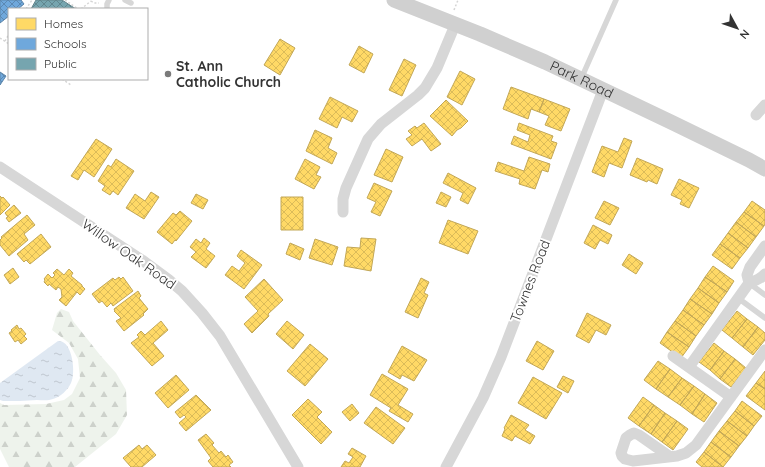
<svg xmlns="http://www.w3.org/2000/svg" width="765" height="467" font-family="Quicksand,sans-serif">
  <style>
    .forest { fill: url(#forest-firs) }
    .water { fill: url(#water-ripples) }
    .homes { fill: url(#homes-cross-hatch); stroke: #c2a757 }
    .schools { fill: url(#schools-cross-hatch); stroke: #5d85a9 }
    .public { fill: url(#public-cross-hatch); stroke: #62838a }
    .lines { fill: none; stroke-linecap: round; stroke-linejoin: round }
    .path { stroke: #d5d5d5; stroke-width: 1.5; stroke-dasharray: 2 2; stroke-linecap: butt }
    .service { stroke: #d7d7d7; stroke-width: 5.5 }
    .minor { stroke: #d7d7d7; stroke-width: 11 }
    .secondary { stroke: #d0d0d0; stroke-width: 15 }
    .poi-dot { fill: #7a7a7a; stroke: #fff; stroke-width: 1.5 }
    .labels { text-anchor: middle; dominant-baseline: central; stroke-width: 4; stroke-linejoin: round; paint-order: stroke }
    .poi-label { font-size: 14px; font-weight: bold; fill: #333; stroke: #fff; text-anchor: start }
    .street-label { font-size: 14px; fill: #333; stroke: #fff }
  </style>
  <defs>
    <pattern id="forest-firs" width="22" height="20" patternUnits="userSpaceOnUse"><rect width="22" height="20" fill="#eef3ec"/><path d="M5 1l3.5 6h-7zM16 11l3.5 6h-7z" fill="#cdd1cb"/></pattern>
    <pattern id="water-ripples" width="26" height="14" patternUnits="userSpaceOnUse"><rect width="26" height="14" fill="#dfe8f2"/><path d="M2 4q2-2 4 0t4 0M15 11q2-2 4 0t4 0" fill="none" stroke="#c0c7d0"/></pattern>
    <pattern id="homes-cross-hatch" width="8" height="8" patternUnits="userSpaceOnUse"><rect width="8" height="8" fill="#ffd966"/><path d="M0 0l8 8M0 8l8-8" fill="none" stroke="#dbbb59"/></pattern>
    <pattern id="schools-cross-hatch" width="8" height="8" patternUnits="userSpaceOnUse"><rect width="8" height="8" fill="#6fa8dc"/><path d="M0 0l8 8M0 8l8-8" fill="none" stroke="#5c89b3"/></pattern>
    <pattern id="public-cross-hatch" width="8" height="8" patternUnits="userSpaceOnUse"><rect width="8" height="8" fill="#76a5af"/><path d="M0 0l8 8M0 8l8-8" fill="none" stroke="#61878f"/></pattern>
  </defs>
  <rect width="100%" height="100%" fill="#fff"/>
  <!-- forest -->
  <path class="forest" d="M61,309L69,312L73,321L100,355L116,373L126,390L127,415L116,434L75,467H9L0,449V403L4,405L46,404L64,400L72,394L80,378L78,359L69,343L52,330L57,313Z"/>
  <!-- water -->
  <path class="water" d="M58,341C73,340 76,374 71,383C68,390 60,397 53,399C48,401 42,400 37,400C26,401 14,401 3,401L0,400V383Z"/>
  <!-- homes -->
  <path class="homes" d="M280,39L295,48L280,75L264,65Z
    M359,46L373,54L364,73L349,65Z
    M404,59L416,65L402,96L389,90Z
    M460,71L475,79L462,105L447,97Z
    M511,87L544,99L539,112L531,109L528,119L503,109Z
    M330,97L358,111L352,122L342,117L337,128L319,119Z
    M544,99L570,109L561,131L545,125L549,116L539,112Z
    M446,100L468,121L461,128L457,130L452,136L430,116Z
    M424,123L441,144L431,151L422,139L412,146L406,139L412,135L408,131L415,126L417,128Z
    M519,123L553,136L551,141L557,143L551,159L511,144L514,136L528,142L530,135L517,130Z
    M315,130L332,138L328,148L337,153L332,164L306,151Z
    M624,138L632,141L622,168L609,163L604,177L592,172L602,146L618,152Z
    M96,139L112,149L94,177L84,170L78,180L71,176Z
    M386,149L403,157L392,182L374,175Z
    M529,157L550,164L548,172L542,170L535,189L519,184L520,179L495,171L498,162L524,171Z
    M637,158L663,169L657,184L648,180L647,182L630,175Z
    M116,159L134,171L118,195L113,191L110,195L102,190L105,186L98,181L108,165L111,167Z
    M305,159L320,167L316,175L321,177L314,189L295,179Z
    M448,173L476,188L468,204L460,200L463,193L443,183Z
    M679,179L699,188L689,208L680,204L682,200L671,195Z
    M374,183L392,191L380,216L371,212L376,202L367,198Z
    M151,192L159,197L144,219L126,208L135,194L145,201Z
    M441,192L451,197L446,207L436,203Z
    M196,194L208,200L203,209L191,203Z
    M0,196L2,198L3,197L10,205L0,215Z
    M281,197H303V230H281Z
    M604,201L619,208L610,225L595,218Z
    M752,201L765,210V224L764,226L744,212Z
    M14,205L21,213L9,222L6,218L8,217L5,213Z
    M180,211L192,221L176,241L175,240L172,244L157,232L173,213L176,215Z
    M744,212L764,226L756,237L736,222Z
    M27,215L35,225L24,234L28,240L9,256L0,245V240L2,238L1,237Z
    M448,220L478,231L468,254L439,243Z
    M736,222L756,237L748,248L728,233Z
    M593,225L612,235L608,244L600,240L595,249L584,243Z
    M728,233L748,248L740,258L720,244Z
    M41,234L51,247L30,264L26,260L24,262L17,254Z
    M204,238L210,243L206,249L215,256L206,268L191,257L196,252L190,247L196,239L201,243Z
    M361,238L376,239L371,271L344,266L347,247L360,248Z
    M315,239L338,247L332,265L309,258Z
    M290,243L304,249L300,260L286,254Z
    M720,244L740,258L732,269L712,255Z
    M241,250L262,265L244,289L225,275L232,266L239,271L245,263L237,256Z
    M629,254L643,263L636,274L622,265Z
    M713,266L734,281L727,292L705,277Z
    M13,268L19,277L10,284L4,275Z
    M57,269L64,275L69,269L73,273L71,276L82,285V286L85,289L80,295L77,292L66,306L59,300L62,297L61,289L58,287L56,290L49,284L48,286L44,282L45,280L44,279L48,274L52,278L55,275L53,273Z
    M119,277L121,279L123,277L133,291L113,306L111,303L107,307L102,301L99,303L92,294L113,278L115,280Z
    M705,277L727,292L719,303L698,288Z
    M421,278L429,282L424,293L428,295L418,318L405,312Z
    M264,279L283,300L268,314L269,316L252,333L244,324L258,311L245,297Z
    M698,288L719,303L712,314L690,299Z
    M138,291L141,296L139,298L148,309L143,314L144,315L124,331L116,321L121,318L114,311H115L114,309Z
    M690,299L712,314L704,325L683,310Z
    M683,310L704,325L696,336L675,321Z
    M737,311L747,319L732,338L722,330Z
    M587,313L611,325L606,335L596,330L589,343L576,336Z
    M747,319L758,327L743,347L732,338Z
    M161,321L168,330L153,343L164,356L152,366L131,343L139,337L137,335L141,331L145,335Z
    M287,321L304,335L293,349L276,334Z
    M675,321L696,336L689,347L667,332Z
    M17,325L19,329L21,328L26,334L24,336L27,339L21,344L18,340L15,342L9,333L12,331L11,330Z
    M758,327L765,333V340L753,355L743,347Z
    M667,332L689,347L681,358L660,343Z
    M537,341L554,351L543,370L526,361Z
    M714,343L724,351L710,370L699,362Z
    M310,344L328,359L305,386L287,371Z
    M402,346L427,360L414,381L402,375L400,379L388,372Z
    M724,351L735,359L720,379L710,370Z
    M735,359L746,368L731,387L720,379Z
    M658,361L670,369L656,389L644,380Z
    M670,369L682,378L668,397L656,389Z
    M765,371V389L756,383Z
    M382,374L408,389L398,405L413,414L408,422L389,411L391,408L370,395Z
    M176,375L189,390L168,408L155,393Z
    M563,376L574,381L568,393L557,387Z
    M533,377L562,393L546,419L518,403Z
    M682,378L694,386L680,405L668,397Z
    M756,383L765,389V410L746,396Z
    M694,386L705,394L692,414L680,405Z
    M705,394L717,403L704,422L692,414Z
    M196,395L211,410L186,431L179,423L186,417L184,415L180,418L175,412Z
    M643,397L654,405L639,426L628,418Z
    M308,399L322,412L317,417L332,432L321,444L292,415Z
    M742,401L762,416L754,426L735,411Z
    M352,404L359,413L350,421L342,412Z
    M654,405L665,413L651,434L639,426Z
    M376,407L405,428L393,444L364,423Z
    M735,411L754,426L747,436L727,421Z
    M665,413L677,421L662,442L651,434Z
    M511,415L529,425L525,430L535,436L530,444L515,436L512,441L502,436L505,429L504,428Z
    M677,421L688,429L673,450L662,442Z
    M727,421L747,436L739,446L719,431Z
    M719,431L739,446L731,457L711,442Z
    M206,434L214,443L212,445L219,453L221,451L226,457L228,455L233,462L229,465L231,467H213L208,461L211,458L198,440Z
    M711,442L731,457L723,467L704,452Z
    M139,445L142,449L147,445L156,455L142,467H131L123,458Z
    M352,448L366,456L360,467H341L345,461L349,463L353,457L348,454Z
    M704,452L723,467H702L696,462Z"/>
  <!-- schools -->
  <path class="schools" d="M0,0H21L24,4L18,9H9V16L0,23Z
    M0,72L6,76L0,85Z"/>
  <!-- public -->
  <path class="public" d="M36,0H62L76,9H31Z"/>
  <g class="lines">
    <!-- path -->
    <path class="path" d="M65,0L78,9
      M91,1L94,3H99
      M26,9L32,0
      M81,9L91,1
      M454,10L458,0
      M0,38L9,44
      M5,41L9,34
      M62,79L71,85"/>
    <!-- service -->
    <path class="service" d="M125,0L131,3
      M107,9V4L109,0
      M581,79L616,0
      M749,283L765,295
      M738,298L765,318"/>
    <!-- minor -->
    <path class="minor" d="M756,115L765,105
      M0,167L142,260L169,280L182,291L202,313L220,336L298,467
      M343,212V199L346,188L368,139L381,124L418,95L425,88L437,68L455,25
      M749,283L747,275L750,267L765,246
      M749,283C755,281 761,279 765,274
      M673,356L731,397
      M689,367L749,283
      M669,456L639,435L634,433L630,435L626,438L621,453L622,456L625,459L633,461L677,456L686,453L696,445L765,350
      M446,467L483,398L501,357L603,90"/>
    <!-- secondary -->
    <path class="secondary" id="s1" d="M394,0L480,34L545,62L673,123L749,160L765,169"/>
  </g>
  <!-- markers -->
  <circle class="poi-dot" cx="168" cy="74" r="4"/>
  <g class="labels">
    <!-- poi labels -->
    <g class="poi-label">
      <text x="176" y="66">St. Ann<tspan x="176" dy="16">Catholic Church</tspan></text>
    </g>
    <!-- street labels -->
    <g class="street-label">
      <text stroke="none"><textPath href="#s1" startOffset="204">Park Road</textPath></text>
      <text transform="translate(129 254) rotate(35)">Willow Oak Road</text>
      <text transform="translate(530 281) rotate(-69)">Townes Road</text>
    </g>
  </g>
  <!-- legend -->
  <rect x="8" y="8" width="140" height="72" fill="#ffffff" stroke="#adadad"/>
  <rect x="16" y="18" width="20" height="12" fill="#ffd966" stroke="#adadad"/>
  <text x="44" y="28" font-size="12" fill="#333333">Homes</text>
  <rect x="16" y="38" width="20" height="12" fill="#6fa8dc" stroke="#adadad"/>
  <text x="44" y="48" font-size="12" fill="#333333">Schools</text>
  <rect x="16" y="58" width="20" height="12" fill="#76a5af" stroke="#adadad"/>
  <text x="44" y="68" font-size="12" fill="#333333">Public</text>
  <!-- north arrow -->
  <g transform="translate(737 28) rotate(130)" stroke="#ffffff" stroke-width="3" paint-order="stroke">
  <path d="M0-3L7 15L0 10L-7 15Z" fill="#333333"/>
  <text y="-6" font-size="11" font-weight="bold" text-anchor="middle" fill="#333333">N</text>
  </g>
</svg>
